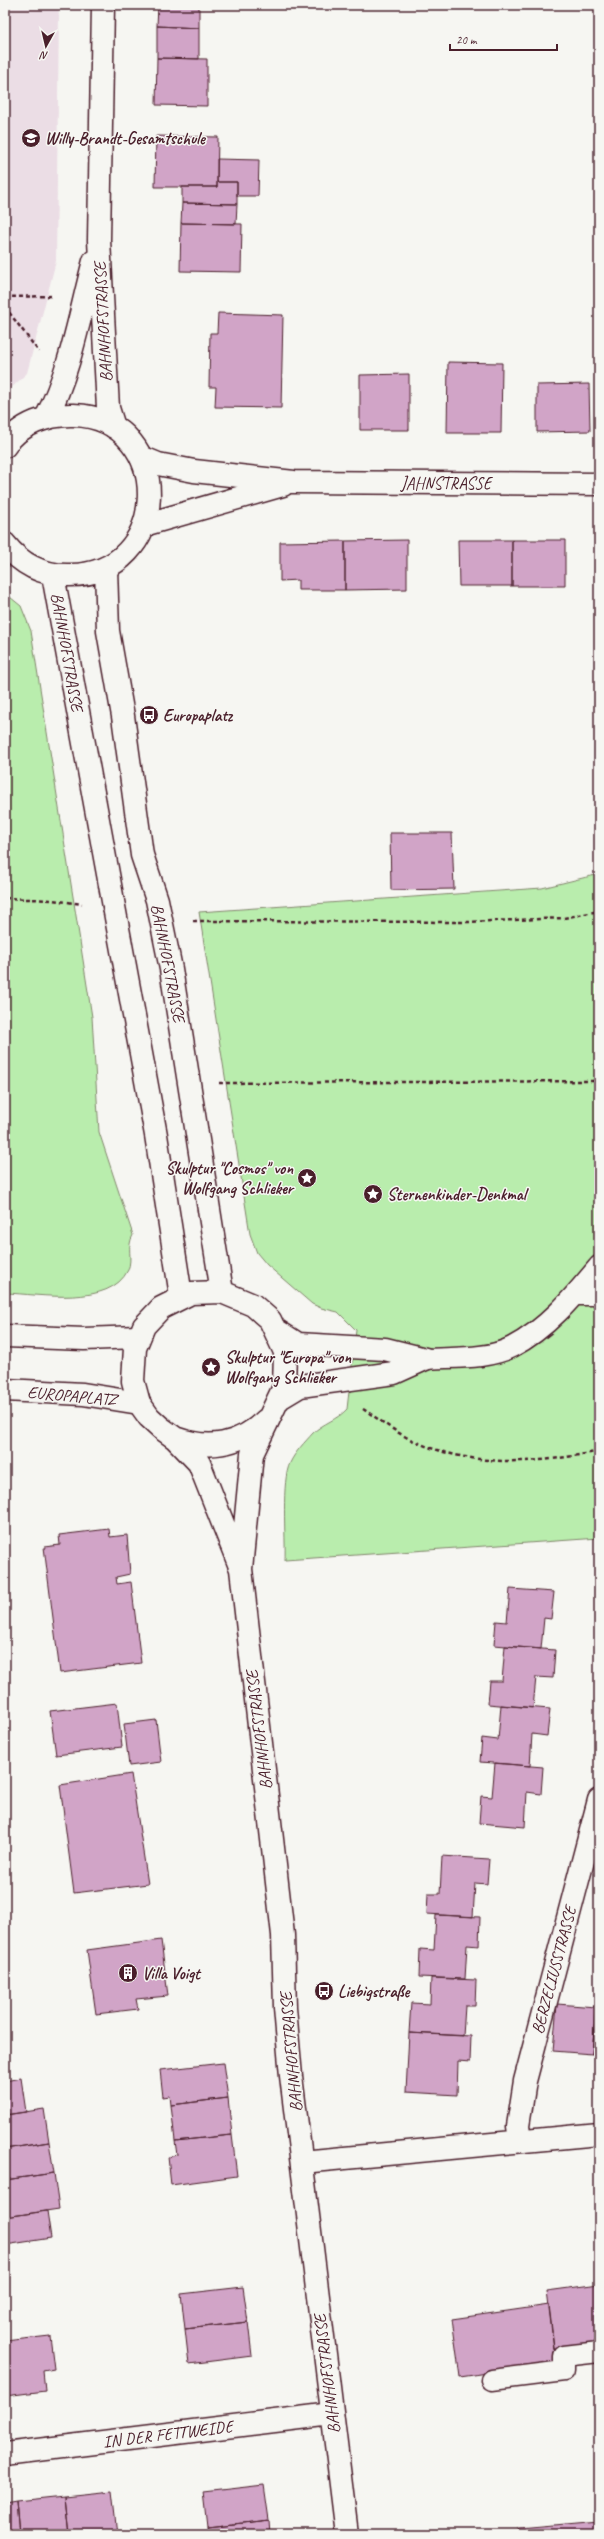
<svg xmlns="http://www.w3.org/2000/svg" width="604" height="2539" font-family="Caveat,sans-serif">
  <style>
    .built { fill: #ebdde5 }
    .green { fill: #b9edad; stroke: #82866c }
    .building { fill: #d1a4c7; stroke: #4a1f2b }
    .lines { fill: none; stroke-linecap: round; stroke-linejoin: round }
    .service-casing { stroke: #4a1f2b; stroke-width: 23 }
    .minor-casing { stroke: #4a1f2b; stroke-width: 25 }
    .tertiary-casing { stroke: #4a1f2b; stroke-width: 25 }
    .secondary-casing { stroke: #4a1f2b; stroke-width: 25 }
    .path { stroke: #4a1f2b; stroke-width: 2.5; stroke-dasharray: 4 3; stroke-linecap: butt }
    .service { stroke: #f6f6f2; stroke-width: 20 }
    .minor { stroke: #f6f6f2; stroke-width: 22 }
    .tertiary { stroke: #f6f6f2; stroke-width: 22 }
    .secondary { stroke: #f6f6f2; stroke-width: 22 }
    .labels { text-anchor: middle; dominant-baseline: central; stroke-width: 3; stroke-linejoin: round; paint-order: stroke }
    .poi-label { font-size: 17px; font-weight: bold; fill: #4a1f2b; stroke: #f6f6f2; text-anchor: start }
    .street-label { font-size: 17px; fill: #4a1f2b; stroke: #f6f6f2 }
  </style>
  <rect width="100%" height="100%" fill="#f6f6f2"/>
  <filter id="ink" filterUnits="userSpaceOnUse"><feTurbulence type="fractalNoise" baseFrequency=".025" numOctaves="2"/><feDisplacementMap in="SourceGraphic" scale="8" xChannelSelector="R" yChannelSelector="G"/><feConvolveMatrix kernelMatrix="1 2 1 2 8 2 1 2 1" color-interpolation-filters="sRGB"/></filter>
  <g filter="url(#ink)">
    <!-- built -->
    <path class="built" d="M5,5H58L59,16L56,261L27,373L5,394Z"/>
    <!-- green -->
    <path class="green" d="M5,593L21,606L31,631L92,1017L99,1132L133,1235C126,1248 133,1257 128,1270C110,1308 39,1294 5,1293Z
      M599,874V1538L285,1560C286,1537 281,1481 290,1463C295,1452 305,1442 313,1433C323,1423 337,1420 347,1409L356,1330L338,1312L321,1308L312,1304L267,1265L257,1253L250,1234L199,912L542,888Z"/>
    <!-- building -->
    <path class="building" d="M158,5H199V28L157,26Z
      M157,26L199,28V59L157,58Z
      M157,58L207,59V106L156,105Z
      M156,136L218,137L217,187H155Z
      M217,159L259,160L258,196H237V182H217Z
      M217,182H237V204L182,203V187H217Z
      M182,203L237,204L236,224L181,223Z
      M181,223L242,224L241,272L180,271Z
      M218,313L283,315L281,408L215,407L216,387H209L210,333H217Z
      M448,362L502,363L501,433H447Z
      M409,374V430H360V375Z
      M589,384L590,431L537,432V385Z
      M407,540V589L345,590V541Z
      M458,540H512V586H459Z
      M512,540H565V586H512Z
      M345,541V590H298V580L280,581V542Z
      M390,833H452L454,889L391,890Z
      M109,1529L110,1537L127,1535L130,1574L116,1577L117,1584L131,1582L141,1663L60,1673L44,1547L60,1545L59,1535Z
      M510,1589L554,1592L551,1619L544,1618L541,1649L494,1645L496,1621L507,1622Z
      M505,1646L555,1650L553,1678L536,1677L533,1708L488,1704L490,1681H502Z
      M117,1703L122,1747L56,1755L50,1711Z
      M501,1705L550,1709L547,1736L532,1734L530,1766L480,1762L482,1738L498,1740Z
      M156,1720L161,1762L129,1766L124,1724Z
      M495,1763L543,1767L541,1794L527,1792L525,1827L479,1823L481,1796L492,1797Z
      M131,1774L148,1884L74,1893L60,1785Z
      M442,1856L489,1859L487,1884L475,1883L473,1917L427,1914L428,1894H440Z
      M436,1915L480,1917L479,1946L467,1945L465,1979L419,1977L420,1949L434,1950Z
      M161,1940L168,1996L136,1999L138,2009L96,2014L87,1950Z
      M431,1978L476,1980L475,2006H465L463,2036L409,2033L411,2003L430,2004Z
      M557,2004L596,2007L592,2054L553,2051Z
      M596,2007H599V2055L592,2054Z
      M409,2033L471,2036L470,2062L458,2061L457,2095L406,2092Z
      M223,2063L228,2098L171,2105L170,2096L163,2097L160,2070Z
      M21,2078L26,2112L5,2115V2081Z
      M228,2098L232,2135L175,2141L171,2105Z
      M44,2109L49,2142L5,2149V2115Z
      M232,2135L237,2176L171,2185L168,2157L177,2155L175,2141Z
      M49,2142L54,2173L5,2180V2149Z
      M54,2173L59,2209L5,2217V2180Z
      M47,2211L51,2238L5,2245V2217Z
      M599,2284V2345L554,2350L547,2291Z
      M243,2287L248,2322L185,2329L181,2294Z
      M549,2305L556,2363L460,2377L452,2319Z
      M248,2322L252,2356L189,2364L185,2329Z
      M50,2336L54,2369L43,2371L45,2391L5,2396V2341Z
      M264,2485L269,2520L207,2527L203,2492Z
      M112,2491L117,2534H68L64,2496Z
      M64,2496L68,2534H19L16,2501Z
      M16,2501L19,2534H5V2503Z
      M269,2520L270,2534H208L207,2527Z
      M599,2521V2534H520L519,2528Z"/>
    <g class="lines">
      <!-- service casing -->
      <g class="service-casing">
        <path id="service" d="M576,1295H599
          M425,1359C452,1357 487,1360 512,1347C547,1329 574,1296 599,1266
          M492,2380L564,2371V2356L599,2352"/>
      </g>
      <!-- minor casing -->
      <g class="minor-casing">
        <path id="minor" d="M141,457L158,464L194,471L294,482L599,484
          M144,525L283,485
          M276,1330L298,1344L385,1349L425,1359
          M280,1398L300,1386L394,1373L425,1359
          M520,2141L518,2126L525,2081L599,1800
          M302,2162L599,2134
          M5,2454L332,2414"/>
      </g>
      <!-- tertiary casing -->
      <g class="tertiary-casing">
        <path id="tertiary" d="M5,1336L84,1339L138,1337
          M5,1390L83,1394L139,1403"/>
      </g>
      <!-- secondary casing -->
      <g class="secondary-casing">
        <path id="secondary" d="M103,5L99,240L108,408L114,427
          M46,418C71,370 80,313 94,261
          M5,446C19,424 49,414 74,415C177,419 173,578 67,575C42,575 21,564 5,544
          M106,568L108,631L123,716L142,855L157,900L171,969L222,1292
          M53,575L156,1135L181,1296
          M175,1438C209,1450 239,1446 266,1420
          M241,1569L199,1463L175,1438L161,1428L149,1417L139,1403L133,1381L135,1348L144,1326L161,1308L191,1293L222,1292L253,1305L270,1320L285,1352L284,1387L252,1454L241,1569L283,1935L285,2008L291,2076L347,2534"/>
      </g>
      <!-- path -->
      <path class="path" d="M5,297L54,296
        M5,307L39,352
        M5,898L52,900L82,904
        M193,921L467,922L564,918L599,911
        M219,1083L599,1081
        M363,1409C377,1418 391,1429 406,1437C465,1468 536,1465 599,1451"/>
      <!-- service -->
      <use href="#service" class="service"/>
      <!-- minor -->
      <use href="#minor" class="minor"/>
      <!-- tertiary -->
      <use href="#tertiary" class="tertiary"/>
      <!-- secondary -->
      <use href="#secondary" class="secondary"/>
    </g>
  </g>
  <!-- icons -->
  <defs>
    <g id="school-disc" transform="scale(1)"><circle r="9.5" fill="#4a1f2b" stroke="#f6f6f2"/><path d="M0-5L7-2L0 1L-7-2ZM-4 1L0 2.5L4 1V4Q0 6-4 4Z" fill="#fff"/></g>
    <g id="bus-disc" transform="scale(1)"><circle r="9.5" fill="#4a1f2b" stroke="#f6f6f2"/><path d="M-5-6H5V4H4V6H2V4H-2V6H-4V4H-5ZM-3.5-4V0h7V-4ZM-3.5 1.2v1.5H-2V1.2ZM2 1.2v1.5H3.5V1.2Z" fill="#fff"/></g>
    <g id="sight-disc" transform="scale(1)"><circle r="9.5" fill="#4a1f2b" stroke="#f6f6f2"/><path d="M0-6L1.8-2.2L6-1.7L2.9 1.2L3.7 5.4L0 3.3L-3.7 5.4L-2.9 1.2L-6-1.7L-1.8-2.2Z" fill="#fff"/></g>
    <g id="building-disc" transform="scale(1)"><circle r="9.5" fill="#4a1f2b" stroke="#f6f6f2"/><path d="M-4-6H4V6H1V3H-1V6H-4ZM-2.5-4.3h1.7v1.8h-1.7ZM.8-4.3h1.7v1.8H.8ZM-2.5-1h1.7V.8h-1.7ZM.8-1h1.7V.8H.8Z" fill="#fff"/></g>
  </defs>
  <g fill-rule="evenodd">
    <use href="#school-disc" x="31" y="138"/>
    <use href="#bus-disc" x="149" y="715"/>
    <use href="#sight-disc" x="307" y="1178"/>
    <use href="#sight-disc" x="373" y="1194"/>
    <use href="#sight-disc" x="211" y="1367"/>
    <use href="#building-disc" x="128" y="1973"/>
    <use href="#bus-disc" x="324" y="1991"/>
  </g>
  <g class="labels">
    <!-- poi labels -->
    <g class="poi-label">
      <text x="45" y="138">Willy-Brandt-Gesamtschule</text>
      <text x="163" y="715">Europaplatz</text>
      <text x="293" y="1168" text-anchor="end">Skulptur "Cosmos" von<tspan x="293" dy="20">Wolfgang Schlieker</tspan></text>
      <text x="387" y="1194">Sternenkinder-Denkmal</text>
      <text x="225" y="1357">Skulptur "Europa" von<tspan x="225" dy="20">Wolfgang Schlieker</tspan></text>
      <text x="142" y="1973">Villa Voigt</text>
      <text x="338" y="1991">Liebigstraße</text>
    </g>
    <!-- street labels -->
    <g class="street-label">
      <text transform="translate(103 322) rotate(-93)">BAHNHOFSTRASSE</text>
      <text x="446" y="483">JAHNSTRASSE</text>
      <text transform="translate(67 652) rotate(80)">BAHNHOFSTRASSE</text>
      <text transform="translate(168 963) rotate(79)">BAHNHOFSTRASSE</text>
      <text transform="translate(72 1396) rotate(5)">EUROPAPLATZ</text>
      <text transform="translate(259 1730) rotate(-97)">BAHNHOFSTRASSE</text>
      <text transform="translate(554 1970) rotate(-75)">BERZELIUSSTRASSE</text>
      <text transform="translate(291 2052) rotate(-95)">BAHNHOFSTRASSE</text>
      <text transform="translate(327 2374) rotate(-97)">BAHNHOFSTRASSE</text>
      <text transform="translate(168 2434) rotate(-7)">IN DER FETTWEIDE</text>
    </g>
  </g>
  <!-- margin -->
  <rect width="604" height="2539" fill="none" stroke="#f6f6f2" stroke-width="20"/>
  <rect x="10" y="10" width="584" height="2519" fill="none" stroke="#4a1f2b" stroke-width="1.5" filter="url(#ink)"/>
  <!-- north arrow -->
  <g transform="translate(46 46) rotate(188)" stroke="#f6f6f2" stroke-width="3" paint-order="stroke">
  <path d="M0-3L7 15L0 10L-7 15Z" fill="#4a1f2b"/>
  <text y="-6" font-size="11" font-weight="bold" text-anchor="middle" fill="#4a1f2b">N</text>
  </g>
  <!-- scale -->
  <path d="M450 44v6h107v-6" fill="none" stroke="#4a1f2b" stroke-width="2"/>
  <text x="456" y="44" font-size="12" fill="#4a1f2b" stroke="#f6f6f2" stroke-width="3" paint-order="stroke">20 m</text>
</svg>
